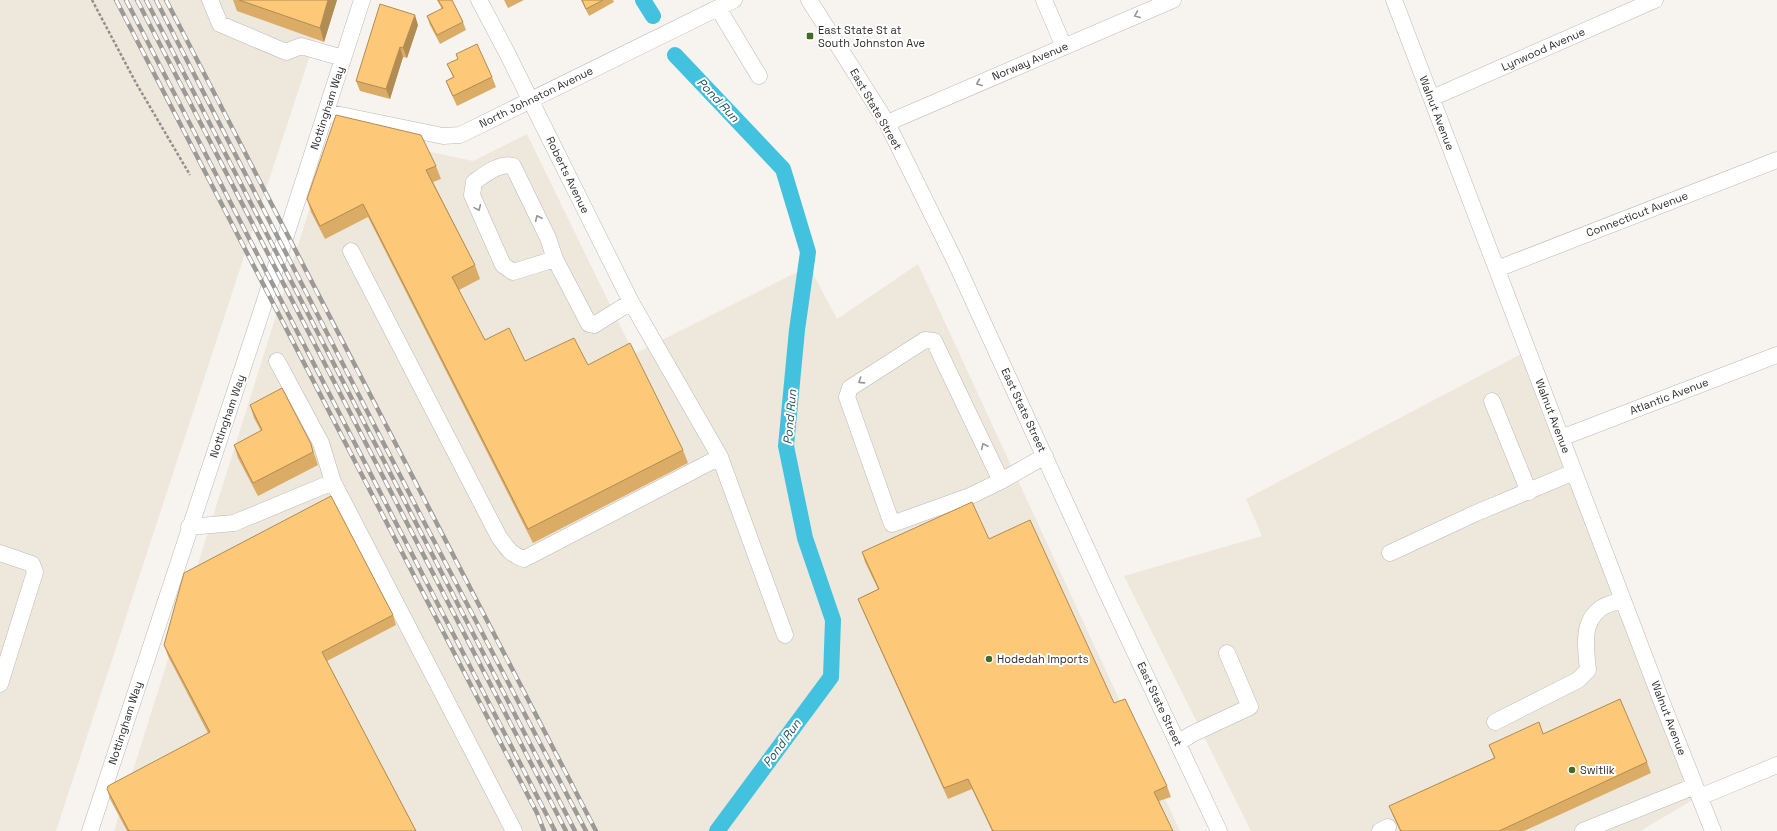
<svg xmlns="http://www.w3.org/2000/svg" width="1777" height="831" font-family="'Space Grotesk',sans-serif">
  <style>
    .built { fill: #eee7dc }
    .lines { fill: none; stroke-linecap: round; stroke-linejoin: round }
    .canal { stroke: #42c2de; stroke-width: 16 }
    .minor-casing { stroke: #bbb8b4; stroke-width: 17 }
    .path { stroke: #92908e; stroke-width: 2.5; stroke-dasharray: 3 2; stroke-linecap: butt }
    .minor { stroke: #fff; stroke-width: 16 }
    .rail-casing { stroke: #9c9a97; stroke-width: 4.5 }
    .rail { stroke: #fff; stroke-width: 3; stroke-dasharray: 9; stroke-linecap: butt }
    .wall { fill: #daac66 }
    .shaded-wall { fill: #b18c53 }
    .building { fill: #fdc877; stroke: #b18c53 }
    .oneway { stroke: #979696 }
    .poi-dot { fill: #406b28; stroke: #fff; stroke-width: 1.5 }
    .labels { text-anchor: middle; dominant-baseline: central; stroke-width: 4; stroke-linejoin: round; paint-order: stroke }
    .poi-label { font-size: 11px; fill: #2f2e2d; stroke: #fff; text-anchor: start }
    .street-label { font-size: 11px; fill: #2f2e2d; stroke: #fff }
    .water-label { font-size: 12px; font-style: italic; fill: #215561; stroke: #fff }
  </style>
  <rect width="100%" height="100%" fill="#f7f4f0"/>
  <!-- built -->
  <path class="built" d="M0,0H328L56,831H0Z
    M334,131L473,161L527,134L634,354L809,266L837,319L918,264L1180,831H114Z
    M1525,352L1698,797L1640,831H1251L1124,576L1262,536L1246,499Z"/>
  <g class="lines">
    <!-- canal -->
    <path class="canal" d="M643,0L653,16
      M675,55L783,169L808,252L797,330L786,446L805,538L833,620L831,677L717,831"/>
    <!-- minor casing -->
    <g class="minor-casing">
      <path id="minor" d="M210,0L220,24L286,52L301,46L343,58
        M479,0L507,53L631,302L720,457L785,635
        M809,0L887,123L955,261L1107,593L1219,831
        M1044,0L1064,47
        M1394,0L1663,705L1713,831
        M718,8L759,76
        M1432,98L1655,0
        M326,112L443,136L460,135L734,0
        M887,123L1173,0
        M351,251L499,537C507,548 511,555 524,559L720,457
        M555,259L513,272L503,265L472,195L474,182C484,175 500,162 513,166L548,238L555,259L589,324L594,325L631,302
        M1497,269L1777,160
        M1492,401L1529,492
        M1561,438L1777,355
        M1001,481L934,341L925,340L850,388L847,397L892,524L970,496L1001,481L1045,456
        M333,482L514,831
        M189,527L234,523L333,482L321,443L277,361
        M0,553L32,564L35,572L0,684
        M1390,553L1476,513L1574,472
        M1495,722L1578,680L1588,670C1586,649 1581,623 1600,609C1605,604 1616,602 1623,600
        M1178,743L1192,734L1250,707L1227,653
        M1700,797L1777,765
        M90,831L259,319L362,0
        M1380,831L1388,827
        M1583,831L1695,786"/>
    </g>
    <!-- path -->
    <path class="path" d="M92,0L136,83L190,175"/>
    <!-- minor -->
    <use href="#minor" class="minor"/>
    <!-- rail casing -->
    <g class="rail-casing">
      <path id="rail" d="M116,0L537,813L544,831
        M126,0L555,831
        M137,0L566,831
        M146,0L575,831
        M156,0L423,520L586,831
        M166,0C309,277 452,554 596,831"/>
    </g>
    <!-- rail -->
    <use href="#rail" class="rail"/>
  </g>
  <!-- wall -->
  <path class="wall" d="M233,0H337L324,42L237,11Z
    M437,0H452L463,22L466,30L440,44L430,25L427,16L442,9Z
    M504,0H524L508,8Z
    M581,0H613L614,2L589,16Z
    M418,25L407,58L403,57L390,99L360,91L356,81Z
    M456,54L492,77L496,87L457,106L450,91L446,81L453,77L447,64L458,59Z
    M436,166L441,179L433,182L475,265L480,279L459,290L485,340L525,361L588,365L683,450L688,463L533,543L368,217L325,239L311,212L307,199Z
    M250,405L311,444L318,465L258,496L238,458L234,445L261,431L254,418Z
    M989,539L1114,703L1167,786L1171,797L1159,801L1173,831H992L972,789L948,799L862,609L858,599L878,589L865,562L862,552Z
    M393,615L396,625L327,661L416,831H127L110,799L107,789L208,733L168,656L164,645Z
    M1543,734L1647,762L1651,773L1524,831H1400L1393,816L1389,806L1494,758L1489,745Z"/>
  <!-- shaded-wall -->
  <path class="shaded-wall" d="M328,0H337L324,42L320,28Z
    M415,15L418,25L407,58L403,48Z
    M400,47L403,57L390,99L386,89Z"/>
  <!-- building -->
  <path class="building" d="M239,0H328L320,28Z
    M438,0H452L463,22L437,35L427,16L443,8Z
    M582,0H603L586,9Z
    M380,4L415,15L403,48L400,47L386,89L356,81Z
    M477,44L492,77L453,96L446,81L454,77L447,64L458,59L456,54Z
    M336,115L421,135L436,166L426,170L475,265L452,277L485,340L509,328L525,361L574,338L588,365L630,343L683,450L528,529L363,204L320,226L307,199Z
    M282,388L311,444L313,452L253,483L234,445L262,430L250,405Z
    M331,496L393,615L322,652L416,831H129L107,789L108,786L210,732L164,645L184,573Z
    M972,502L989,539L1030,520L1114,703L1125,699L1167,786L1154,792L1173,831H993L968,779L944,788L858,599L879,589L862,552Z
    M1620,699L1647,762L1499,831H1401L1389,806L1495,758L1489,745L1539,722L1543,734Z"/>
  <!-- one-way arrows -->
  <defs><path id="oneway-chevron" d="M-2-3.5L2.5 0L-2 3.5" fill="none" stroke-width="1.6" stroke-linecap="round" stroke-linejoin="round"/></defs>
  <g class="oneway">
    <use href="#oneway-chevron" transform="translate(1137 15) rotate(157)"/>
    <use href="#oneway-chevron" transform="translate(979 83) rotate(157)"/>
    <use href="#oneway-chevron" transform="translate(478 208) rotate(66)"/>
    <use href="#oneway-chevron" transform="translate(538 218) rotate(-115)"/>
    <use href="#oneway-chevron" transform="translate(861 381) rotate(147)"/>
    <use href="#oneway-chevron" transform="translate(984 446) rotate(-116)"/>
  </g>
  <!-- markers -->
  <g class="poi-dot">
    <rect x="806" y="32" width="8" height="8" rx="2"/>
    <circle cx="989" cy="659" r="4"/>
    <circle cx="1572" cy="770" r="4"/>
  </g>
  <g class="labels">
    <!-- poi labels -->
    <g class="poi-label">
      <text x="818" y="30">East State St at<tspan x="818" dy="13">South Johnston Ave</tspan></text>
      <text x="997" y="659">Hodedah Imports</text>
      <text x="1580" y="770">Switlik</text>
    </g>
    <!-- street labels -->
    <g class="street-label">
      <text transform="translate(1543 49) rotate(-24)">Lynwood Avenue</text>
      <text transform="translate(1030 61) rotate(-23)">Norway Avenue</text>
      <text transform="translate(536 97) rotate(-26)">North Johnston Avenue</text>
      <text transform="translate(327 108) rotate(-72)">Nottingham Way</text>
      <text transform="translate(876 109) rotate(60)">East State Street</text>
      <text transform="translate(1437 113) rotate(69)">Walnut Avenue</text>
      <text transform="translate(568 175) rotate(64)">Roberts Avenue</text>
      <text transform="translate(1637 214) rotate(-21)">Connecticut Avenue</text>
      <text transform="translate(1669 396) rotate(-21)">Atlantic Avenue</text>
      <text transform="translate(1024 410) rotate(65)">East State Street</text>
      <text transform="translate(227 416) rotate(-71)">Nottingham Way</text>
      <text transform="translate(1553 416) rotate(69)">Walnut Avenue</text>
      <text transform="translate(1160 704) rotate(65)">East State Street</text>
      <text transform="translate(1669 718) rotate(69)">Walnut Avenue</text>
      <text transform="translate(125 723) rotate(-72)">Nottingham Way</text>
    </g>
    <!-- water labels -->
    <g class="water-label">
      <text transform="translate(718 100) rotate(47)">Pond Run</text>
      <text transform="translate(790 417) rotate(-85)">Pond Run</text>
      <text transform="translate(782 743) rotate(-54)">Pond Run</text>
    </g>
  </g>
</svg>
